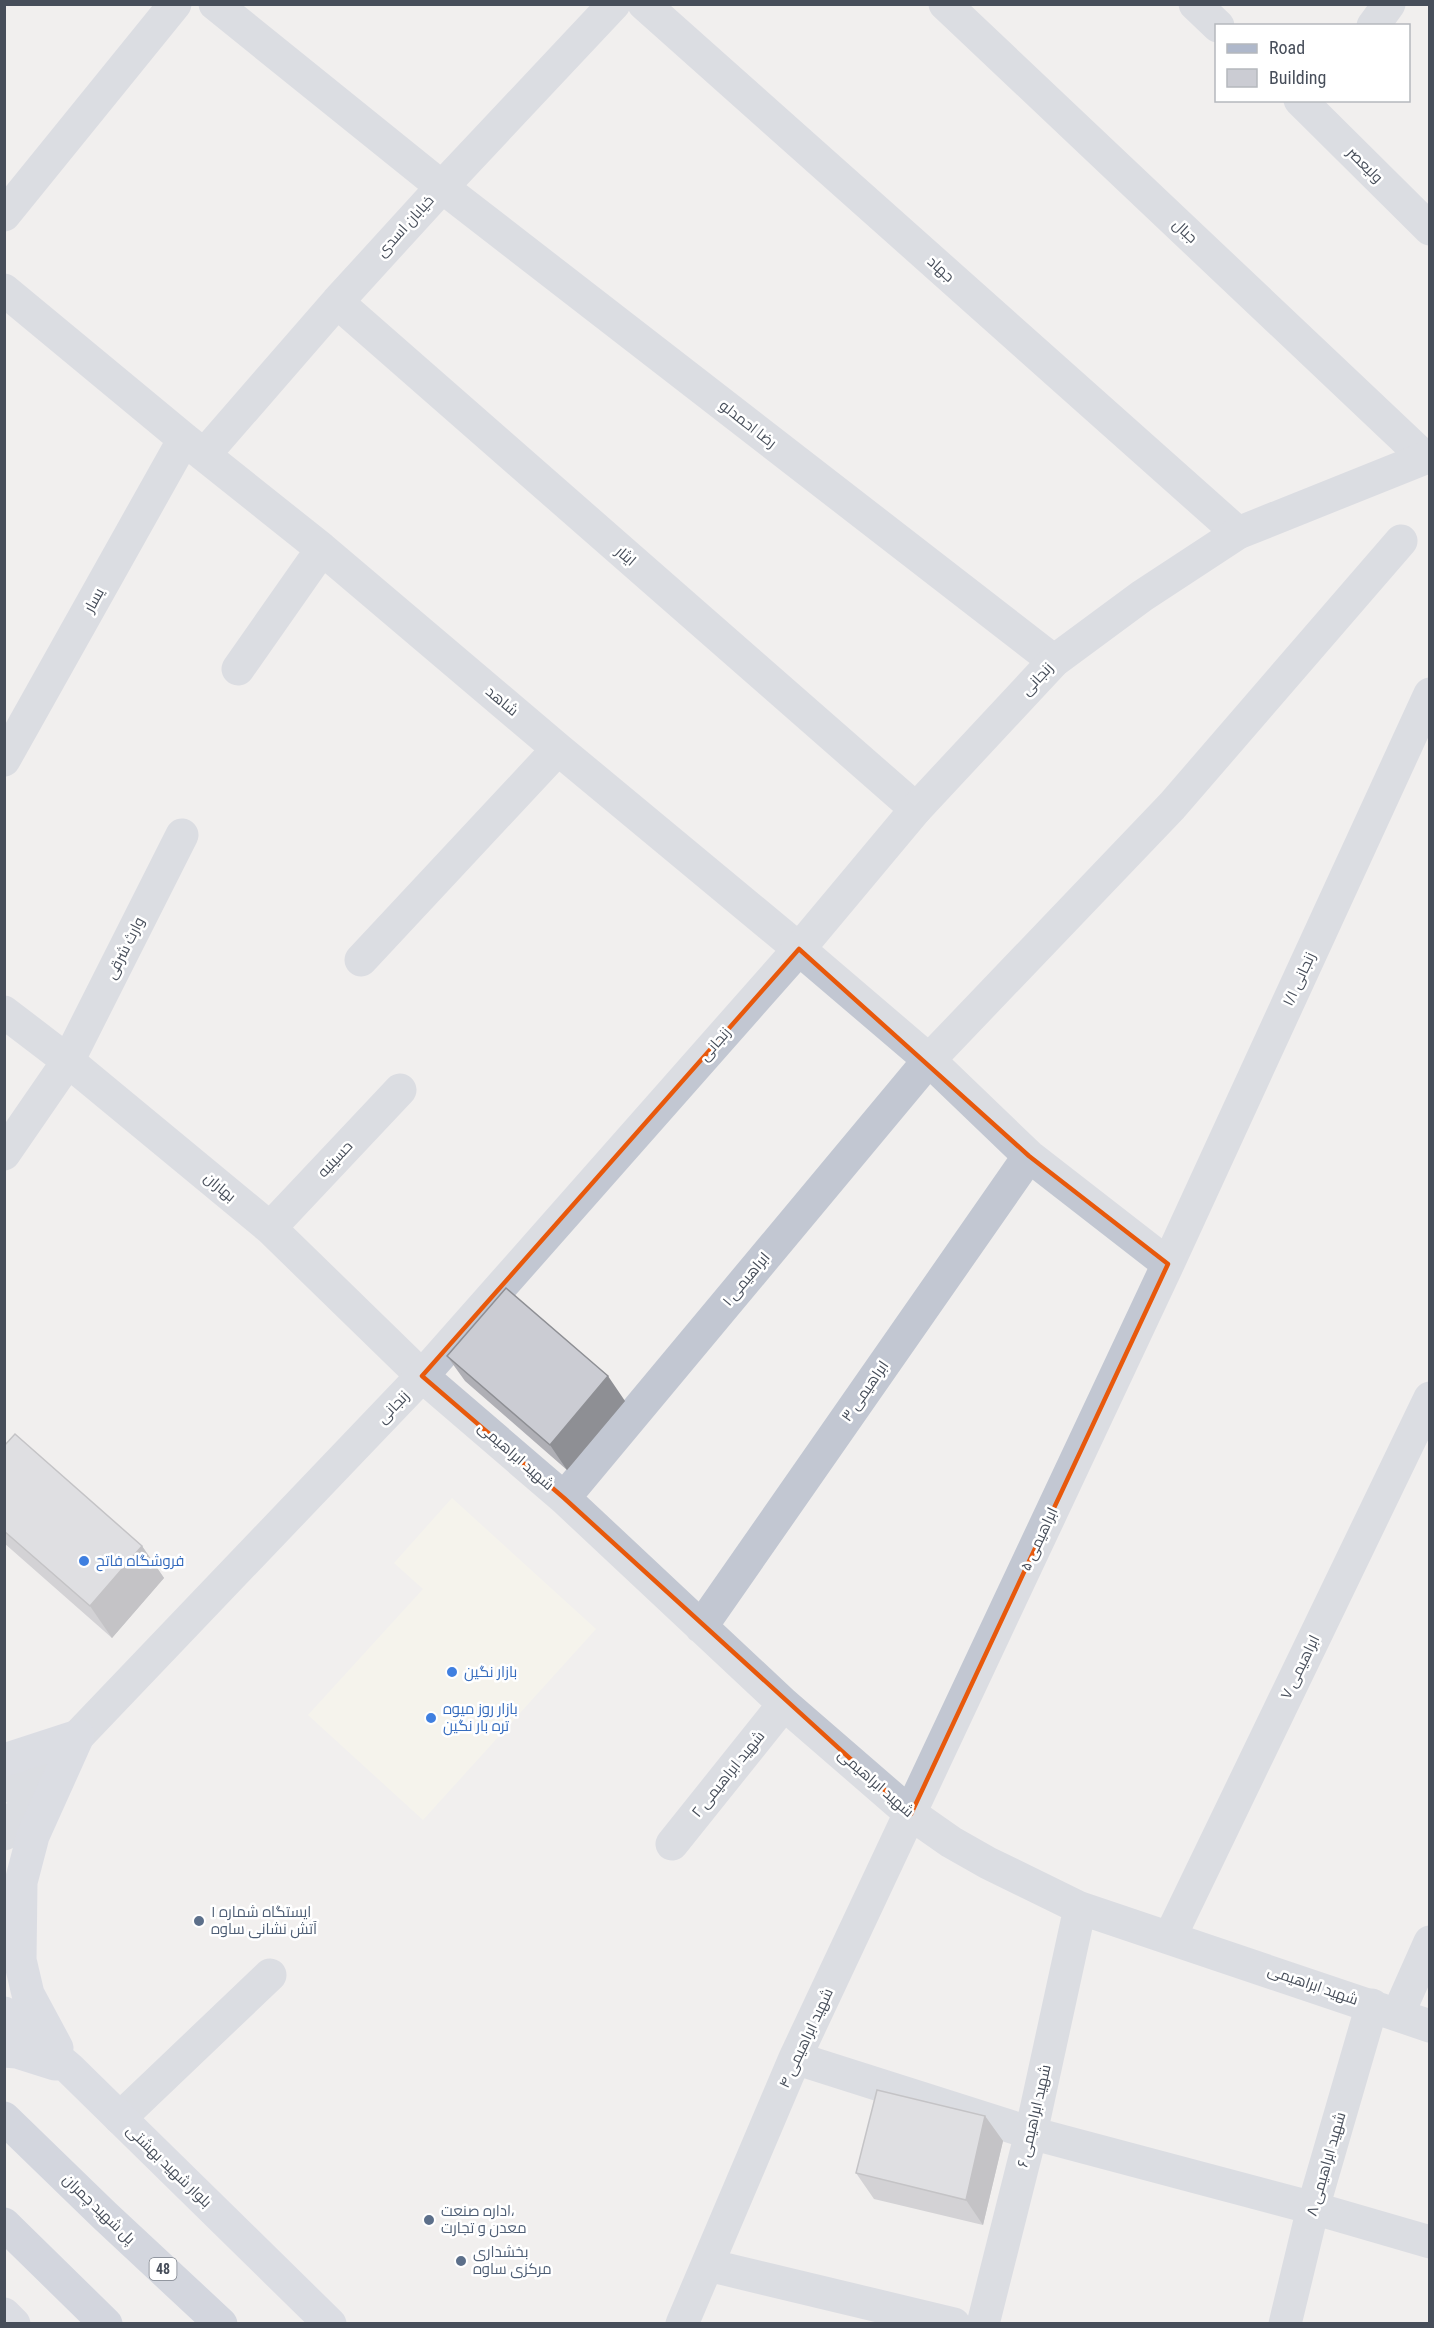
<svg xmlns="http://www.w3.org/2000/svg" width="1434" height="2328" font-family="'Roboto Condensed',Cairo,sans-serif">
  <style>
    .commercial { fill: #fbf9e8 }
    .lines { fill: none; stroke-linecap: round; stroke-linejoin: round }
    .minor { stroke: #c2c7d2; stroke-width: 33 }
    .tertiary { stroke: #c2c7d2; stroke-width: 33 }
    .secondary { stroke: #c2c7d6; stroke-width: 33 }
    .primary { stroke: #afb8cb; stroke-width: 33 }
    .wall { fill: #afafb5 }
    .shaded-wall { fill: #8e8f94 }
    .building { fill: #cbccd3; stroke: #8e8f94; stroke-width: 1.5 }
    .marked { fill: none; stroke: #e8590c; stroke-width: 4.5; stroke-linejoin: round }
    .shop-dot { fill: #3f7fe0; stroke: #fff; stroke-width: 2 }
    .service-dot { fill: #5c6f8a; stroke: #fff; stroke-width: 2 }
    .labels { text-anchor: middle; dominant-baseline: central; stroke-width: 5; stroke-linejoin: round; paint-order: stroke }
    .shield { fill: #fff; stroke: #7e838c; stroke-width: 1.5 }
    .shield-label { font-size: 14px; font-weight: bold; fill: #474e5a }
    .street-label { font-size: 15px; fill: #474e5a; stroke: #fff }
    .shop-label { font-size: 15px; fill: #366cbe; stroke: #fff; text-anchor: start }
    .service-label { font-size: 15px; fill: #4e5e75; stroke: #fff; text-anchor: start }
  </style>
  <rect width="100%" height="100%" fill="#f1efee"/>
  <!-- commercial -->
  <path class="commercial" d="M452,1498L596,1629L423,1820L308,1715L423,1589L394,1563Z"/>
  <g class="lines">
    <!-- minor -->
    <path class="minor" d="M215,4L442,187L1054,661
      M644,4L1238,533
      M945,4L1425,458
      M1195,4L1218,26
      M1373,26L1389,4
      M1300,100L1430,229
      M4,215L175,4
      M4,290L184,439L322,549L558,749L799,949L929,1060L1029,1156L1168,1264
      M337,302L916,809
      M204,455L337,302L442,187L614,4
      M238,669L322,549
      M4,760L184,439
      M361,960L558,749
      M4,1012L68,1061L270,1228L422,1376L564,1498L784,1704L911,1814L951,1842L988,1863L1080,1908L1430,2026
      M4,1154L68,1061L182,835
      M270,1228L400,1090
      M564,1498L929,1060L1172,806L1401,541
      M701,1627L1029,1156
      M672,1844L784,1704
      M1170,1937L1430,1398
      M1398,2014L1430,1942
      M795,2058L1031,2133L1313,2208L1430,2242
      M120,2118L270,1975
      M708,2265L954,2324
      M682,2324L795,2058L1168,1264L1430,694
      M983,2324L1031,2133L1080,1908
      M1285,2324L1313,2208L1372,2005"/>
    <!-- tertiary -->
    <path class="tertiary" d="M4,1786L57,1750
      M4,1834L78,1736L422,1376L799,949L916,809L1054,661L1142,596L1238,533L1430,456"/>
    <!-- secondary -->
    <path class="secondary" d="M4,1760L78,1736
      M4,2013L69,2068L330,2324
      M57,2048L28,1994L20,1960L21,1882L33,1836L78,1736
      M4,2051L17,2052L55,2064
      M4,2314L14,2324"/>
    <!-- primary -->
    <path class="primary" d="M4,2118L104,2215L221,2324
      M4,2224L106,2324"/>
  </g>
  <!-- wall -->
  <path class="wall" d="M447,1356L625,1401L567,1470L465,1381Z
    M4,1446L142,1546L164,1578L112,1638L4,1543Z
    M985,2116L1003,2141L983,2225L874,2199L856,2173Z"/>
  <!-- shaded-wall -->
  <path class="shaded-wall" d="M608,1376L625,1401L567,1470L550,1445Z
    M142,1546L164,1578L112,1638L90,1606Z
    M985,2116L1003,2141L983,2225L966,2200Z"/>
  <!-- building -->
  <path class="building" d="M506,1288L608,1376L550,1445L447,1356Z
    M15,1434L142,1546L90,1606L4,1531V1446Z
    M877,2090L985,2116L966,2200L856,2173Z"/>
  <!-- marked area -->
  <path d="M0 0H1434V2328H0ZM799,949L1029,1156L1168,1264L911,1814L564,1498L422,1376Z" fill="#f1efee" fill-opacity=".55" fill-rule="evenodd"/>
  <path class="marked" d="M799,949L1029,1156L1168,1264L911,1814L564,1498L422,1376Z"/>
  <!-- markers -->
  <g class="shop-dot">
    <circle cx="84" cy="1561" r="6"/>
    <circle cx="452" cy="1672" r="6"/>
    <circle cx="431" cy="1718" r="6"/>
  </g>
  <g class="service-dot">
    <circle cx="199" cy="1921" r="6"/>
    <circle cx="429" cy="2220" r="6"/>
    <circle cx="461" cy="2261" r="6"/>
  </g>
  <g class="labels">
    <!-- shield labels -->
    <rect class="shield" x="149.5" y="2258" width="27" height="22" rx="4.5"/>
    <g class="shield-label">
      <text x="163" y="2269">48</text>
    </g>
    <!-- street labels -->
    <g class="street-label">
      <text transform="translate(1365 165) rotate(45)">ولیعصر</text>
      <text transform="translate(405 226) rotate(-48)">خیابان اسدی</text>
      <text transform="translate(1185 231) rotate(43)">جبال</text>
      <text transform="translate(941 269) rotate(42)">جهاد</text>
      <text transform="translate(748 424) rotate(38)">رضا احمدلو</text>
      <text transform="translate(626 556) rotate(41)">ایثار</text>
      <text transform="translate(94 600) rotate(-61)">یسار</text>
      <text transform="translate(1037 679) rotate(-47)">زنجانی</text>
      <text transform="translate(502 701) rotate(40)">شاهد</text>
      <text transform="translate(125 948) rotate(-63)">وارث شرقی</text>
      <text transform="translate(1299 979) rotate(-65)">زنجانی ۱/۱</text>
      <text transform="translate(715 1044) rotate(-49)">زنجانی</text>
      <text transform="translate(335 1159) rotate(-47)">حسینیه</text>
      <text transform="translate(220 1187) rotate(40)">بهاران</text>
      <text transform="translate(746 1279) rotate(-50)">ابراهیمی ۱</text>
      <text transform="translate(865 1391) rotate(-55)">ابراهیمی ۳</text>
      <text transform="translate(393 1407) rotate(-46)">زنجانی</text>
      <text transform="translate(516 1456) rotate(41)">شهید ابراهیمی</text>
      <text transform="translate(1039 1539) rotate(-65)">ابراهیمی ۵</text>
      <text transform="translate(1300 1667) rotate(-64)">ابراهیمی ۷</text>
      <text transform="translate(728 1774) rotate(-51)">شهید ابراهیمی ۲</text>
      <text transform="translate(876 1783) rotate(41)">شهید ابراهیمی</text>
      <text transform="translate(1313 1985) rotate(19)">شهید ابراهیمی</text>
      <text transform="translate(806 2038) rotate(-65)">شهید ابراهیمی ۴</text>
      <text transform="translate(1034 2116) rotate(-77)">شهید ابراهیمی ۶</text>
      <text transform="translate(1326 2164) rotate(-74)">شهید ابراهیمی ۸</text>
      <text transform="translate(169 2166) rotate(44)">بلوار شهید بهشتی</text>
      <text transform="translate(99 2209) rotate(44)">پل شهید چمران</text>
    </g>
    <!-- shop labels -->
    <g class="shop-label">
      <text x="96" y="1561">فروشگاه فاتح</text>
      <text x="464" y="1672">بازار نگین</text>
      <text x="443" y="1709">بازار روز میوه<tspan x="443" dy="17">تره بار نگین</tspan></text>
    </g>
    <!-- service labels -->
    <g class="service-label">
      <text x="211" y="1912">ایستگاه شماره ۱<tspan x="211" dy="17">آتش نشانی ساوه</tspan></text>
      <text x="441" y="2211">اداره صنعت،<tspan x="441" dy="17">معدن و تجارت</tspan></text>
      <text x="473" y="2252">بخشداری<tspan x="473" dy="17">مرکزی ساوه</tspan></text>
    </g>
  </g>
  <!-- border -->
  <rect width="1434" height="2328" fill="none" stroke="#474e5a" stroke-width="12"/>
  <!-- legend -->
  <rect x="1215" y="24" width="195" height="78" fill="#ffffff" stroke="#b5b8bd" stroke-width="1.5"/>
  <rect x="1227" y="44" width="30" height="9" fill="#afb8cb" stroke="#b5b8bd" stroke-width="1.5"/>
  <text x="1269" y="54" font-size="18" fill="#474e5a">Road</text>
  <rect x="1227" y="69" width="30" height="18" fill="#cbccd3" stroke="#b5b8bd" stroke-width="1.5"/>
  <text x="1269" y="84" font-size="18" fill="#474e5a">Building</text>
</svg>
